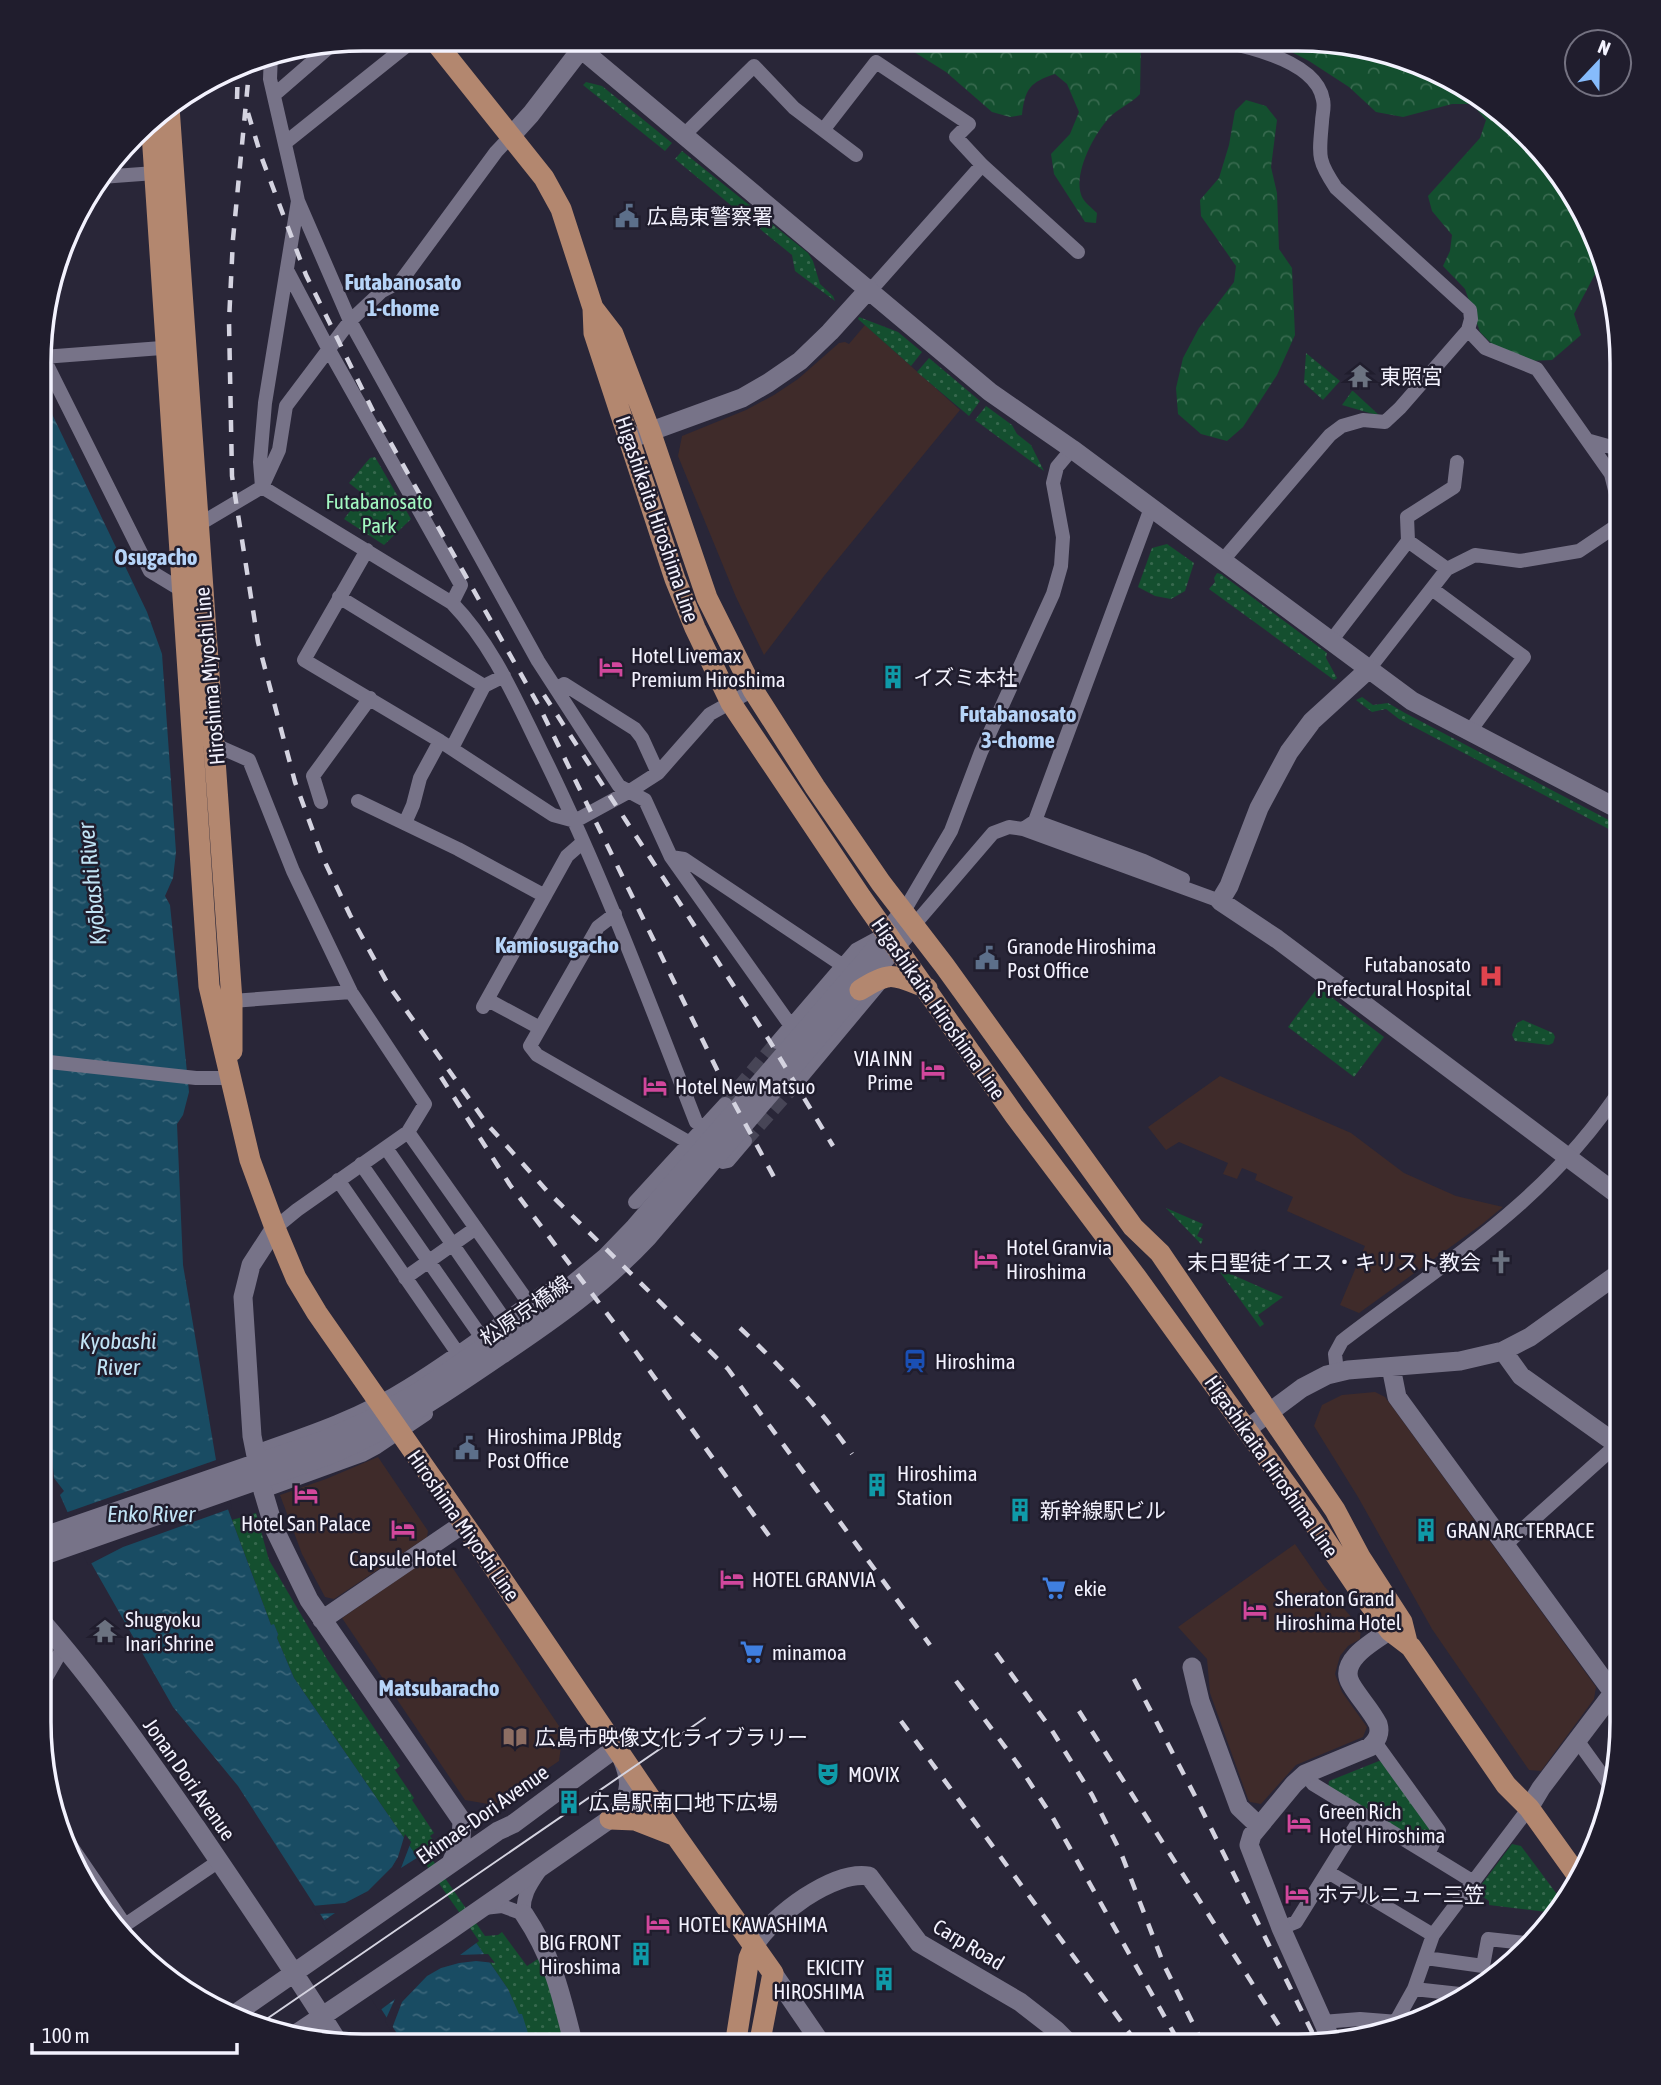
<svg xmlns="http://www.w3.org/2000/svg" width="1661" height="2085" font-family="'Asap Condensed','Noto Sans JP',sans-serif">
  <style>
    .commercial { fill: #3f2b2a }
    .grass { fill: url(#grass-dots) }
    .forest { fill: url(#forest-crowns) }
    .water { fill: url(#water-ripples) }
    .pier { fill: #292638 }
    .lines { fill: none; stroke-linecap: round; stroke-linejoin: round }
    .street-tunnel { stroke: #474556; stroke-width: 14; stroke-dasharray: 14 7; stroke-linecap: butt }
    .street { stroke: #777388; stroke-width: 14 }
    .secondary { stroke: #777388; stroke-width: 19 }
    .primary { stroke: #b3876f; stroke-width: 21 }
    .tram { stroke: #d4d3e0; stroke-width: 2 }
    .rail { stroke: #d4d3e0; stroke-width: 4.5; stroke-dasharray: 12 12; stroke-linecap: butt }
    .labels { text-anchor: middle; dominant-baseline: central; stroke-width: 5; stroke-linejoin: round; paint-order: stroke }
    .poi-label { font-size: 21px; fill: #f3f2fe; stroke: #201d2d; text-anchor: start }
    .park-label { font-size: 21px; fill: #a3f9c2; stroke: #201d2d }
    .street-label { font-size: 21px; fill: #f3f2fe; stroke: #201d2d }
    .neighbourhood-label { font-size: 23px; font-weight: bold; fill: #b6d4f8; stroke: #201d2d }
    .water-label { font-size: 23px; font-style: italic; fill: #c1e4f6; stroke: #201d2d }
    .rim { fill: none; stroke: #f3f2fe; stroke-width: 3.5 }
  </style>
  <defs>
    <pattern id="grass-dots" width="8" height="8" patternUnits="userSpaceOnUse" patternTransform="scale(1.75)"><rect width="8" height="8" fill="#144f2f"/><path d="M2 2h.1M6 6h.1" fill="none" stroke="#37694e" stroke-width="1.8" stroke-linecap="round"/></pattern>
    <pattern id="forest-crowns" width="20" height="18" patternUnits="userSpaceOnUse" patternTransform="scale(1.75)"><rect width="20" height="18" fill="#144f2f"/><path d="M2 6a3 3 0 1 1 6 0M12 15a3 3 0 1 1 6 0" fill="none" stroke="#37694e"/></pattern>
    <pattern id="water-ripples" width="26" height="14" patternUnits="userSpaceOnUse" patternTransform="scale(1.75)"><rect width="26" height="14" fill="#194c63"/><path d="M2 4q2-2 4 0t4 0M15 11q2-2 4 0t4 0" fill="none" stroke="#3b667a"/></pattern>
  </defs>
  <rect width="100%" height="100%" fill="#292638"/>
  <!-- commercial -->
  <path class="commercial" d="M865,325L960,410L824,576L764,655L736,597L678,456L682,436L746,410L774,395L798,379L839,343L845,342L849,344Z
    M1220,1076L1351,1133L1404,1173L1456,1196L1503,1207L1481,1225L1359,1313L1340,1305L1365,1246L1287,1211L1293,1197L1255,1180L1257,1174L1242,1168L1237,1179L1223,1174L1228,1163L1179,1142L1166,1150L1148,1127Z
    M1375,1392L1385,1397L1596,1687L1594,1699L1541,1771L1529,1770L1432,1629L1358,1497L1314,1426L1322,1405L1342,1395Z
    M378,1457L428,1531L427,1537L334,1599L325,1597L302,1554L280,1495L326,1479Z
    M1295,1544L1324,1586L1361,1628L1360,1639L1348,1646L1340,1656L1335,1674L1342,1692L1367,1727L1363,1737L1296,1765L1261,1804L1250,1802L1248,1799L1210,1693L1207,1659L1178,1627Z
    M444,1555L563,1732L559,1761L494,1805L465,1800L342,1618L432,1556Z"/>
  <!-- grass -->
  <path class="grass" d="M586,82L602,86L672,143L665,151L583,85Z
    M682,151L758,212L750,221L675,159Z
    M767,220L808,253L813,261L820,284L833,296L835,301L795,271L792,255L760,229Z
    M859,317L898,332L922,352L911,366L858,319Z
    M1306,353L1340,381L1323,400L1304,383Z
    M929,358L980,401L969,416L917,372Z
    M1352,391H1353L1380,416L1342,405Z
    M986,406L1012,425L1017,434L1031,445L1044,471L975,420Z
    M375,457L411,519L384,545L344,519L363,494L349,483L370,458Z
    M1167,544L1194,563L1185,591L1171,599L1155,596L1138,587L1152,548Z
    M1217,573L1221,574L1327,653L1326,658L1337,678L1334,680L1209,589L1215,582L1214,578Z
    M1362,697L1373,705L1388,703L1405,713L1622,827V836L1399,719L1386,709L1372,712L1356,700Z
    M1318,987L1384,1037L1354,1077L1288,1027Z
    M1523,1020L1553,1033L1555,1037L1553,1043L1549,1045L1515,1041L1512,1035L1517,1023Z
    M1166,1208L1203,1224L1197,1236L1203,1239L1201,1244Z
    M1217,1268L1283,1297L1258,1315L1264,1324L1260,1327Z
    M256,1513L269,1560L327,1659L400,1766L395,1770L414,1798L412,1800L434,1833L430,1836L436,1844L427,1852L485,1936L498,1935L502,1932L527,1966L541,1957L566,2046H532L508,1989L294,1678L277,1638L278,1634L274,1625H271L232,1520Z
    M1379,1761L1385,1763L1432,1828L1428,1843L1421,1844L1328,1788L1329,1781Z
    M1512,1844L1521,1846L1565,1905L1556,1913L1489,1905V1901L1476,1892Z"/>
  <!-- forest -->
  <path class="forest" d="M895,40L1141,41L1140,94C1131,104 1118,108 1109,118C1094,134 1072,175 1082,197C1085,203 1093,209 1097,213L1096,223L1085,222L1054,174L1051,154L1070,134L1079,112L1067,84L1055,74C1030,82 1025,89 1022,115L1010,117L992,112L946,72Z
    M1270,41H1341L1479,93L1579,201L1603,259L1574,314L1581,335L1552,360L1529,361L1495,347L1480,332L1465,289L1443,266L1450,251L1452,235L1432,211L1428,196L1480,138L1486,120L1472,104H1452L1403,117L1376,112L1349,87L1309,61Z
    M1246,100L1266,106L1277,120L1271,167L1277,193L1279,249L1292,268L1295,335L1277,375L1243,427L1227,441L1201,434L1178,414L1176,388L1183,358L1199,328L1234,282L1236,266L1201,216L1200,200L1219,178L1229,145L1235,111Z"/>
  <!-- water -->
  <path class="water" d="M41,391L147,612L162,654L176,852L173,878L165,896L170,905L189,1092L183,1115L177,1124L183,1265L216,1460L226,1504L271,1625L274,1624L278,1634L277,1638L294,1678L508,1989L519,2014H522L532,2046H405L238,1786L173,1707L86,1554L60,1495L64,1491L54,1478L51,1446L44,1424L39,1425Z"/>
  <!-- pier -->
  <path class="pier" d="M219,1459L232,1508L123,1547L88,1565L65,1513Z
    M405,1834L411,1842L401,1868L420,1856L479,1941L460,1955L488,1954L495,1963L476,1961L459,1963L441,1968L427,1976L402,2002L391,2031L385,2021L395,1999L379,2011L322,1922L335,1913L317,1914L312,1906L345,1903L368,1891L392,1867L398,1857Z"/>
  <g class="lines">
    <!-- street-tunnel -->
    <path class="street-tunnel" d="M725,1104L777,1042
      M745,1141L800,1079"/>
    <!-- street -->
    <path class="street" d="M1193,41H1198
      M1219,41C1250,47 1317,62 1323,100C1325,107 1322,115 1322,122C1319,156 1317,160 1336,188L1470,310L1471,319L1468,330L1400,408L1385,422L1363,420L1342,426L1330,435L1223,560
      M271,54L270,79L298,201L350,321L538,661L619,786L645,800L671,857L791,1026
      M274,95L334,43
      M824,129L876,62L969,124L956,137L982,165L1078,252
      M685,134L754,66L794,108L856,155
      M285,143L415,39
      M101,177L155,173
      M298,201L265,403L260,462L262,487L452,603C492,644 515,698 540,749C600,870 647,996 696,1122L704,1128
      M287,270L329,350L461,585L452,603
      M869,289L877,283L982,165
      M1468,330L1485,348L1537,369L1611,474L1622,518
      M1620,341V346
      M41,342L43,357L150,571L183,591
      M43,357L175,347
      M1590,441L1622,450
      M193,528L262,487L279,450L286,406L350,321L382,291L401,281L496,152L511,136
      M1408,541L1447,569
      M367,550L304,660L440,741L553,815L575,821L630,791L658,773L710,714L753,690
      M1432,589L1524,657L1470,731
      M339,597L484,686
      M1331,641L1408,541L1407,517L1454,487L1457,462
      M1369,669L1447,569L1475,555L1520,561L1579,551L1622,522
      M558,688L564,684L635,729L642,738L658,773
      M215,745L249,760L293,871L351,992L425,1104L408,1132L297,1210L275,1228
      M452,748L484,686L504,676
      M358,801L458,849L545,896
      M321,802L313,776L370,698
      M1035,821L1144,861L1183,879
      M405,823L413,805L420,778L440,741
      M1023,829L1035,821L1151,508
      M671,857L684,859L842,965
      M904,911L951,831L981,752L1053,594L1061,566L1063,537L1053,483L1057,467L1072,449
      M615,914L598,927L530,1046L537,1055L723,1162L728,1161L745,1141
      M914,925L993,833L1009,827L1023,829L1220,901
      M488,1000L540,1028
      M232,1001L351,992
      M483,1007L567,856L583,842
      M777,1042L856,950L880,937
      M40,1061L196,1078H230
      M800,1079L881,982
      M408,1132L540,1319
      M386,1148L504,1319
      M361,1164L480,1335
      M338,1180L457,1352
      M635,1202L725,1104
      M405,1278L476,1228
      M1337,1372L1335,1354L1342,1341C1446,1261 1548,1201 1622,1087
      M255,1452C307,1434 361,1416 408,1386C455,1357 500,1323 545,1291L556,1306
      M263,1491L362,1455L377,1447L426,1414
      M1505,1545L1622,1440
      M39,1690L64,1646
      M1577,1740L1613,1790
      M1375,1742L1439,1831L1428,1854L1472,1881
      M1305,1774L1313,1784L1428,1854
      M58,1827L125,1925
      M1328,1872L1433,1935
      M484,1908L502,1906L524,1914C522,1897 530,1885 539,1872
      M122,1927L219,1861
      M1281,1928L1296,1922L1362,1816
      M1426,1958L1483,1966L1488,1939L1525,1943
      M1414,1989L1469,1995
      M1322,2022L1360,2019L1398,2022
      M1395,2023L1414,1989L1433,1935L1529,1808
      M760,2046L772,2041L814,2046"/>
    <!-- secondary -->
    <path class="secondary" d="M511,136L531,114L581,49L990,392L1072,449L1412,701L1622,811
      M635,437L742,398L768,383L800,361L830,332L869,289
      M1369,669L1312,721L1289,752L1259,808L1229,886L1220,901L1277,939L1622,1198
      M275,1228L251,1265L243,1297L252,1436L263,1491L274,1528L309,1600L462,1821L461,1840L451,1863
      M1503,1351L1521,1376L1622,1448
      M1391,1367L1397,1397L1622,1705
      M1247,1429L1302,1388L1327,1375L1348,1370L1460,1361L1503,1351L1530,1337L1622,1271
      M39,1538L324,1440L369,1420L418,1392L559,1296L606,1257L635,1227L864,962L904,911
      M39,1557L330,1455C394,1428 444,1394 501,1355C553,1320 603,1285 647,1238L914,925
      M39,1618C97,1684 146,1755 196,1827C245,1899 294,1971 340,2045
      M322,1620L463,1524
      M1192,1667L1200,1701L1239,1807L1259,1826
      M1529,1808L1541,1788L1622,1681
      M524,1914C554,1959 561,1995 574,2046
      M754,1946C772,1916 833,1870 869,1876L919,1943L1020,2002L1056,2030L1072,2046
      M773,1973L823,2046
      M232,2016L498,1831L513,1824L617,1747C631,1776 636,1795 610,1819L446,1933L293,2036
      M1332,2042L1281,1928L1249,1845L1252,1835L1294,1784L1305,1774L1370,1747C1377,1740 1381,1734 1378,1724C1371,1710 1359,1698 1351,1684C1335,1658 1384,1636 1401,1623"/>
    <!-- primary -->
    <path class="primary" d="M433,39L544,178L561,209L593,308L594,333L675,579L695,628L731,703L861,897L1015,1116L1137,1278L1309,1516L1362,1594L1390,1631L1411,1647L1506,1785L1529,1808L1580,1879
      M169,107L232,1001V1051
      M151,118L209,986L250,1160L275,1228L296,1278L317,1313L478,1544L676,1836L773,1973L759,2046
      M593,308L613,334L650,431L707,598L753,690L815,787L881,883L944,965L1133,1227L1160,1253L1335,1510L1360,1557L1402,1622L1407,1642
      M860,990C891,970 893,975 927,988
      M610,1819L635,1820L676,1836
      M735,2046L749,1958L754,1946"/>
    <!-- tram -->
    <path class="tram" d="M255,2027L705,1718"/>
    <!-- rail -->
    <path class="rail" d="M250,61L233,239L229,321L232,476L258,642L295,782L322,856L350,915L389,986L487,1124L548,1192L728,1369L930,1645
      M237,99L238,67
      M248,113L261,156L306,275L375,415L540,708L727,1090L775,1179
      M544,695L769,1040L833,1146
      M441,1077L510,1185L636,1352L775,1544
      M740,1328C782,1367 819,1408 852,1454
      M996,1653L1051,1729L1092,1795L1121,1853L1164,1965L1204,2046
      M1134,1679L1193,1792L1319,2046
      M956,1681L1017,1763L1053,1818L1181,2046
      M1079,1711L1292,2046
      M901,1721L1139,2046"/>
  </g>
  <!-- icons -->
  <defs>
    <g id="civic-bare" transform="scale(1.89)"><path d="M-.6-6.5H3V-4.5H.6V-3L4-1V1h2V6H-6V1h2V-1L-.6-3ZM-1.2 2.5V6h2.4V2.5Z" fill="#5c6f8a" stroke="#201d2d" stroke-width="2.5" paint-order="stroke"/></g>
    <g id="temple-bare" transform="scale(1.89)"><path d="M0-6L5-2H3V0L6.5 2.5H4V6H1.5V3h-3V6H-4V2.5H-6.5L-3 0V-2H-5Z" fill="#6b7280" stroke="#201d2d" stroke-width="2.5" paint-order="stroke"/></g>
    <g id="hotel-bare" transform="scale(1.89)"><path d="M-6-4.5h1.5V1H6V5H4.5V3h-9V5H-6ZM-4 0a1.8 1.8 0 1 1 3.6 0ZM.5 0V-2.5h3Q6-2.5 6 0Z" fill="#d1479c" stroke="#201d2d" stroke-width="2.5" paint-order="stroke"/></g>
    <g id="building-bare" transform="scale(1.89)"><path d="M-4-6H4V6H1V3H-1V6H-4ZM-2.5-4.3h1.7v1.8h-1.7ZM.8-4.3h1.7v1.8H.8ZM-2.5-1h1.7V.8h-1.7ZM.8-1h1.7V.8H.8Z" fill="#0f9aa8" stroke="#201d2d" stroke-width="2.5" paint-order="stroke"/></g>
    <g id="hospital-bare" transform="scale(1.89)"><path d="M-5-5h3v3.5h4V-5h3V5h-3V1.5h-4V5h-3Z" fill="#e0444e" stroke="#201d2d" stroke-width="2.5" paint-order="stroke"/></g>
    <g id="church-bare" transform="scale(1.89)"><path d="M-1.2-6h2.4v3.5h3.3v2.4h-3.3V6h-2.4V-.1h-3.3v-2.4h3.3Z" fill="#6b7280" stroke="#201d2d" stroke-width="2.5" paint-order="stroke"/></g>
    <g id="station-bare" transform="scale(1.89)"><path d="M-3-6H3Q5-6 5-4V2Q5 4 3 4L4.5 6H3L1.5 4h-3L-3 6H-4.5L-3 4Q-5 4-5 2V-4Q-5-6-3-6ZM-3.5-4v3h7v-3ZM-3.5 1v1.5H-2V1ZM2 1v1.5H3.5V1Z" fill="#1a4fb4" stroke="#201d2d" stroke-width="2.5" paint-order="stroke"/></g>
    <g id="supermarket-bare" transform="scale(1.89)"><path d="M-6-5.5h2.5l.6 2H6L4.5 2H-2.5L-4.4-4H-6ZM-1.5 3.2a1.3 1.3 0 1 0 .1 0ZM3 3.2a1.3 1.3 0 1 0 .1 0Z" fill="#3f7fe0" stroke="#201d2d" stroke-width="2.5" paint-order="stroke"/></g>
    <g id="library-bare" transform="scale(1.89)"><path d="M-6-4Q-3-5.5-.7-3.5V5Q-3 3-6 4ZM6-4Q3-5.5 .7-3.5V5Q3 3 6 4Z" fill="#8d6e63" stroke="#201d2d" stroke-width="2.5" paint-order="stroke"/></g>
    <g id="theatre-bare" transform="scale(1.89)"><path d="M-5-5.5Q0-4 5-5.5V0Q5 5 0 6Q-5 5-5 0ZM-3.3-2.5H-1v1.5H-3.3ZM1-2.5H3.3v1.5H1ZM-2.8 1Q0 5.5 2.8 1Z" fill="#0f9aa8" stroke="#201d2d" stroke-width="2.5" paint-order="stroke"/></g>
  </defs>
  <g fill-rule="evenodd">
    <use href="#civic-bare" x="627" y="216"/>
    <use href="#temple-bare" x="1360" y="376"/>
    <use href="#hotel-bare" x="611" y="667"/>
    <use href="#building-bare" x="893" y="677"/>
    <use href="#civic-bare" x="987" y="958"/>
    <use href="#hospital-bare" x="1491" y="976"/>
    <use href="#hotel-bare" x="933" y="1070"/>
    <use href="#hotel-bare" x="655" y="1086"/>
    <use href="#hotel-bare" x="986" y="1259"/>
    <use href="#church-bare" x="1501" y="1262"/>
    <use href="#station-bare" x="915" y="1361"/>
    <use href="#civic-bare" x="467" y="1448"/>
    <use href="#building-bare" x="877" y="1485"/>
    <use href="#hotel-bare" x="306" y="1494"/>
    <use href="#building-bare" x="1020" y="1510"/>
    <use href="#hotel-bare" x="403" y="1529"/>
    <use href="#building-bare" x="1426" y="1530"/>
    <use href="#hotel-bare" x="732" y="1579"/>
    <use href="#supermarket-bare" x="1054" y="1588"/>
    <use href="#hotel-bare" x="1255" y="1610"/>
    <use href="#temple-bare" x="105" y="1631"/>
    <use href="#supermarket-bare" x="752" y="1652"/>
    <use href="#library-bare" x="515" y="1737"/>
    <use href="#theatre-bare" x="828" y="1774"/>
    <use href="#building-bare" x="569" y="1802"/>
    <use href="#hotel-bare" x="1299" y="1823"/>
    <use href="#hotel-bare" x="1297" y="1894"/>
    <use href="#hotel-bare" x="658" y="1924"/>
    <use href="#building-bare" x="641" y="1954"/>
    <use href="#building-bare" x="884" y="1979"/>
  </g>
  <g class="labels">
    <!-- poi labels -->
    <g class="poi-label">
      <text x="647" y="216">広島東警察署</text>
      <text x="1380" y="376">東照宮</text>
      <text x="631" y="655">Hotel Livemax<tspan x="631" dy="24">Premium Hiroshima</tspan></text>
      <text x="913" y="677">イズミ本社</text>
      <text x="1007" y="946">Granode Hiroshima<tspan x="1007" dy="24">Post Office</tspan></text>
      <text x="1471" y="964" text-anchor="end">Futabanosato<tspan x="1471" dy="24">Prefectural Hospital</tspan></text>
      <text x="913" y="1058" text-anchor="end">VIA INN<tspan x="913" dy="24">Prime</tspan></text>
      <text x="675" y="1086">Hotel New Matsuo</text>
      <text x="1006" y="1247">Hotel Granvia<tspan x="1006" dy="24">Hiroshima</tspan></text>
      <text x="1481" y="1262" text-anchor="end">末日聖徒イエス・キリスト教会</text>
      <text x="935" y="1361">Hiroshima</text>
      <text x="487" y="1436">Hiroshima JPBldg<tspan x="487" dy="24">Post Office</tspan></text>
      <text x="897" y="1473">Hiroshima<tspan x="897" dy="24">Station</tspan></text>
      <text x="1040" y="1510">新幹線駅ビル</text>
      <text x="306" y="1523" text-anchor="middle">Hotel San Palace</text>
      <text x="1446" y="1530">GRAN ARC TERRACE</text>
      <text x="403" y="1558" text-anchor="middle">Capsule Hotel</text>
      <text x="752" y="1579">HOTEL GRANVIA</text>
      <text x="1074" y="1588">ekie</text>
      <text x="1275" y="1598">Sheraton Grand<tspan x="1275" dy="24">Hiroshima Hotel</tspan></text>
      <text x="125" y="1619">Shugyoku<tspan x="125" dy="24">Inari Shrine</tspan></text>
      <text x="772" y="1652">minamoa</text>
      <text x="535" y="1737">広島市映像文化ライブラリー</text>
      <text x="848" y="1774">MOVIX</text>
      <text x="589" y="1802">広島駅南口地下広場</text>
      <text x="1319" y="1811">Green Rich<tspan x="1319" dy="24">Hotel Hiroshima</tspan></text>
      <text x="1317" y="1894">ホテルニュー三笠</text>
      <text x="678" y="1924">HOTEL KAWASHIMA</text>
      <text x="621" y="1942" text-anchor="end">BIG FRONT<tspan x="621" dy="24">Hiroshima</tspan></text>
      <text x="864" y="1967" text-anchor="end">EKICITY<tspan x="864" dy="24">HIROSHIMA</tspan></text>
    </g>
    <!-- park labels -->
    <g class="park-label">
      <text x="379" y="501">Futabanosato<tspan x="379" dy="24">Park</tspan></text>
    </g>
    <!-- street labels -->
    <g class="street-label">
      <text transform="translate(658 519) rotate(71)">Higashikaita Hiroshima Line</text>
      <text transform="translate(209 676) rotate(-95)">Hiroshima Miyoshi Line</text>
      <text transform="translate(939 1008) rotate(55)">Higashikaita Hiroshima Line</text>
      <text transform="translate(525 1310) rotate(-35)">松原京橋線</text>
      <text transform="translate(1272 1466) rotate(55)">Higashikaita Hiroshima Line</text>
      <text transform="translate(464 1525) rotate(55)">Hiroshima Miyoshi Line</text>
      <text transform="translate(190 1779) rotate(55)">Jonan Dori Avenue</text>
      <text transform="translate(482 1814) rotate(-35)">Ekimae-Dori Avenue</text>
      <text transform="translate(969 1944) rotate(31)">Carp Road</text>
    </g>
    <!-- neighbourhood labels -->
    <g class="neighbourhood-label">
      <text x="403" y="282">Futabanosato<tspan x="403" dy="26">1-chome</tspan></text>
      <text x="156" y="557">Osugacho</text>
      <text x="1018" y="714">Futabanosato<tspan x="1018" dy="26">3-chome</tspan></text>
      <text x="557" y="945">Kamiosugacho</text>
      <text x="439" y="1688">Matsubaracho</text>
    </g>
    <!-- water labels -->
    <g class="water-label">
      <text transform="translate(92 884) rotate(-96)">Kyōbashi River</text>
      <text x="118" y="1341">Kyobashi<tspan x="118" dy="26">River</tspan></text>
      <text x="151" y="1514">Enko River</text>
    </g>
  </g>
  <!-- crop -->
  <path d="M0 0H1661V2085H0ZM363 51H1298A312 312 0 0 1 1610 363V1722A312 312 0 0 1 1298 2034H363A312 312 0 0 1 51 1722V363A312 312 0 0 1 363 51Z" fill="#201d2d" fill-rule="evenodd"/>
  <path class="rim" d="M363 51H1298A312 312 0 0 1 1610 363V1722A312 312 0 0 1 1298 2034H363A312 312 0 0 1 51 1722V363A312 312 0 0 1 363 51Z"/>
  <!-- north arrow -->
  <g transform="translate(1598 63) rotate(22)"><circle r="33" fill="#201d2d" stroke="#747281" stroke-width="2"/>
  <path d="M0-5L12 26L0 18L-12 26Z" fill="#86bbfb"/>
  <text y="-10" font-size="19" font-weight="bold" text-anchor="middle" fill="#f3f2fe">N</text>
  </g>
  <!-- scale -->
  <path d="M32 2043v10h205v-10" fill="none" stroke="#f3f2fe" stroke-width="3.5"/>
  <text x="42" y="2043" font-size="21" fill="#f3f2fe" stroke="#201d2d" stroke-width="5" paint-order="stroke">100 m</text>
</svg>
